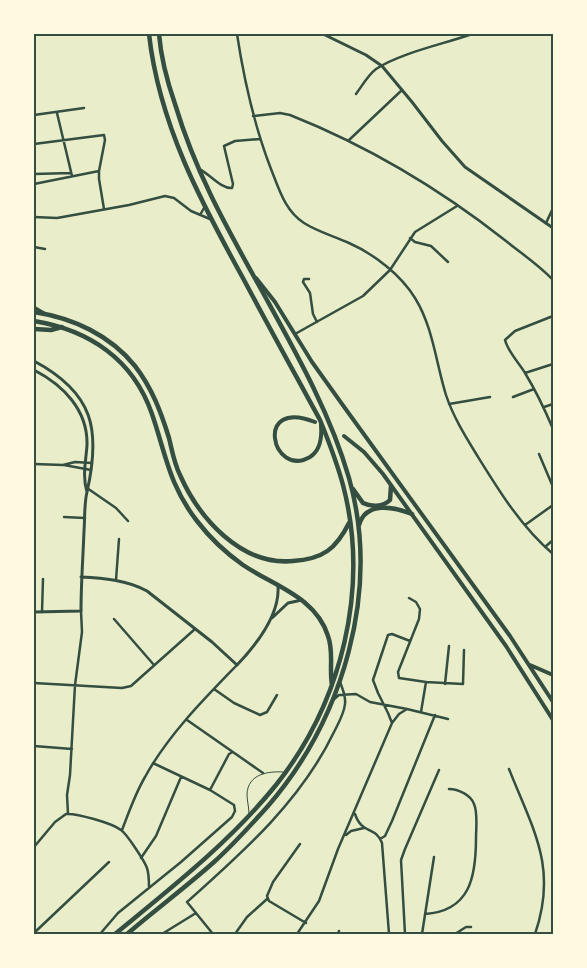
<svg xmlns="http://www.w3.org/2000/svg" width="587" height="968" font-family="Lora,serif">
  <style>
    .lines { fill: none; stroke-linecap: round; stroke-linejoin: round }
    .service { stroke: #344e41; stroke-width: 1 }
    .minor { stroke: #344e41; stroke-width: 2.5 }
    .tertiary { stroke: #344e41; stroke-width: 3 }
    .trunk { stroke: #344e41; stroke-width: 4 }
    .motorway { stroke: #344e41; stroke-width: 4.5 }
    .neatline { fill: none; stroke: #344e41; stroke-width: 2 }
  </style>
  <rect width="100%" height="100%" fill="#e9edc9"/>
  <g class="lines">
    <!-- service -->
    <path class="service" d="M249,814C249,807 247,801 247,794C248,774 268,771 283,772"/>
    <!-- minor -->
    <path class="minor" d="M237,34C244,80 254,125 271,169C279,189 285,211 304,223C318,232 334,236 349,243C374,254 401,275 415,298C433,327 436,363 446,395C453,416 464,434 475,452C498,489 520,526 553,554
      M356,94C362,86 368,75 376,69C400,53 444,44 472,34
      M57,113L72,176
      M34,115L84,108
      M253,116L280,113L290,115C368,146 440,189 506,241C522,254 539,265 553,280
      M348,141L402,90
      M34,144L104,135L105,140L99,171
      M199,169C210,174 221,189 232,188L233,184L224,146L235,141L260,139
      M34,174L71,173
      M34,184L99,171V179L104,209
      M200,215L204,208
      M34,217L57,218L129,205L165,196L174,198L191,211L210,219
      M546,223L553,208
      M410,238L415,242L431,246L448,262
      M34,247L45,249
      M309,279H304L303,282L310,293L313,314L317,322
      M553,316L515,331L505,340C508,352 519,363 525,373C536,391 545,410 553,429
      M295,334L363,296L390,270L415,232L457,206
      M525,373L553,364
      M513,397L534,389
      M449,404L490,397
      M544,407L553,404
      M539,454L553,487
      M34,464L63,465L75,462L92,463
      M64,465L91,470
      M87,488L116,508L128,521
      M64,517L85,518
      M525,525L553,505
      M545,547L553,540
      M116,580L119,539
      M409,598L416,602L420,609L419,619L398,672L399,678L426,682L463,684L464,650
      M42,612L43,579
      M114,619L154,665
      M34,683L122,688L131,686L195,629
      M445,684L449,646
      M214,689L234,703L260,715L267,712L277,695
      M333,700L339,695L356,694L370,702L407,709L448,719
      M421,712L426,682
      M187,720L263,773
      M392,723L388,713L378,693L373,680L388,635L392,634L410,641
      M34,746L72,749
      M509,769C533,830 558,867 535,934
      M210,790L229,754L233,752
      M68,814L67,795L70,775L75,685L82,632L81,611
      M355,814C362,835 376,826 382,843L389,934
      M122,830C129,812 135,794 145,777C168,735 204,699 237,665
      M346,835L351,831L364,828
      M380,839L385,836L392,821L435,715
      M300,844L273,882L267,896L269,901L306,923
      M34,847L55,822L66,814C76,813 112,823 121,830C127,834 145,862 147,868C149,874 149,881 149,888
      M141,858L156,836L181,777
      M425,914C470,911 476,877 476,838C476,828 478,813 474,804C471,795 458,789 449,789
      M34,933L109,862
      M100,934L118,913L181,862L232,817L235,811L234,805L210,790L153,763
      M162,934L196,913
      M213,934L187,902C243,852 301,801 334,732C338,724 344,714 345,704C346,696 343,690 340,682
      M235,934L247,917L267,899
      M297,934L319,901L338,849L392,723L399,714L407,709
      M338,934L339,931
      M405,934L401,860L405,849L439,770
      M422,934L434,857
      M455,934L466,927H471"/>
    <!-- tertiary -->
    <path class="tertiary" d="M323,34L366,55L382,66L412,102L442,141L465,167L553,228
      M34,307L46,314
      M34,361C94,393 101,430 87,492C84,504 85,518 84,531C83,558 81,584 81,611L34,612
      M34,370C63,385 88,410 87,445C86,461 82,476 87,492
      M81,577C103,578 127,580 147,591L212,642L237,665C256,645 280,615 278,586
      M272,618L288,603L302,600"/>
    <!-- trunk -->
    <path class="trunk" d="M256,278L275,302L312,362L342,404L510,636L553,702
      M315,422C253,397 272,479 310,457C321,450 322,437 321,425
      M344,436L364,452L383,474L506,646L553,720
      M530,665L553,675"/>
    <!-- motorway -->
    <path class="motorway" d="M34,312C73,318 110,335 135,366C152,388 161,412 169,438C172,450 174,463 180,475C199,518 241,566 293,561C323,559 336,549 349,523
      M34,321C89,330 133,359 152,414C166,455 169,485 197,521C210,538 226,553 243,565C274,586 316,597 328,636C334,652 329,668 332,685
      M34,329L51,330L62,327
      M353,489L363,503C371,507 383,507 390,500L391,486
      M359,525C366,501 394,507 412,514
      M115,934C171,888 230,842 276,785C342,702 370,588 343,485C337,463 329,442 320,420C295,374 269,327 244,280C201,202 159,124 149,34
      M127,934C155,910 186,887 214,862C233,845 251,825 268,806C343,719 381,591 349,478C330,412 295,351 262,291C227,228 196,174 175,104C167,81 161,58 159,34"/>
  </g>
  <!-- border -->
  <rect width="587" height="968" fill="none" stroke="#fefae0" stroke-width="70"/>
  <rect x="35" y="35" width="517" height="898" class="neatline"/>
</svg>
